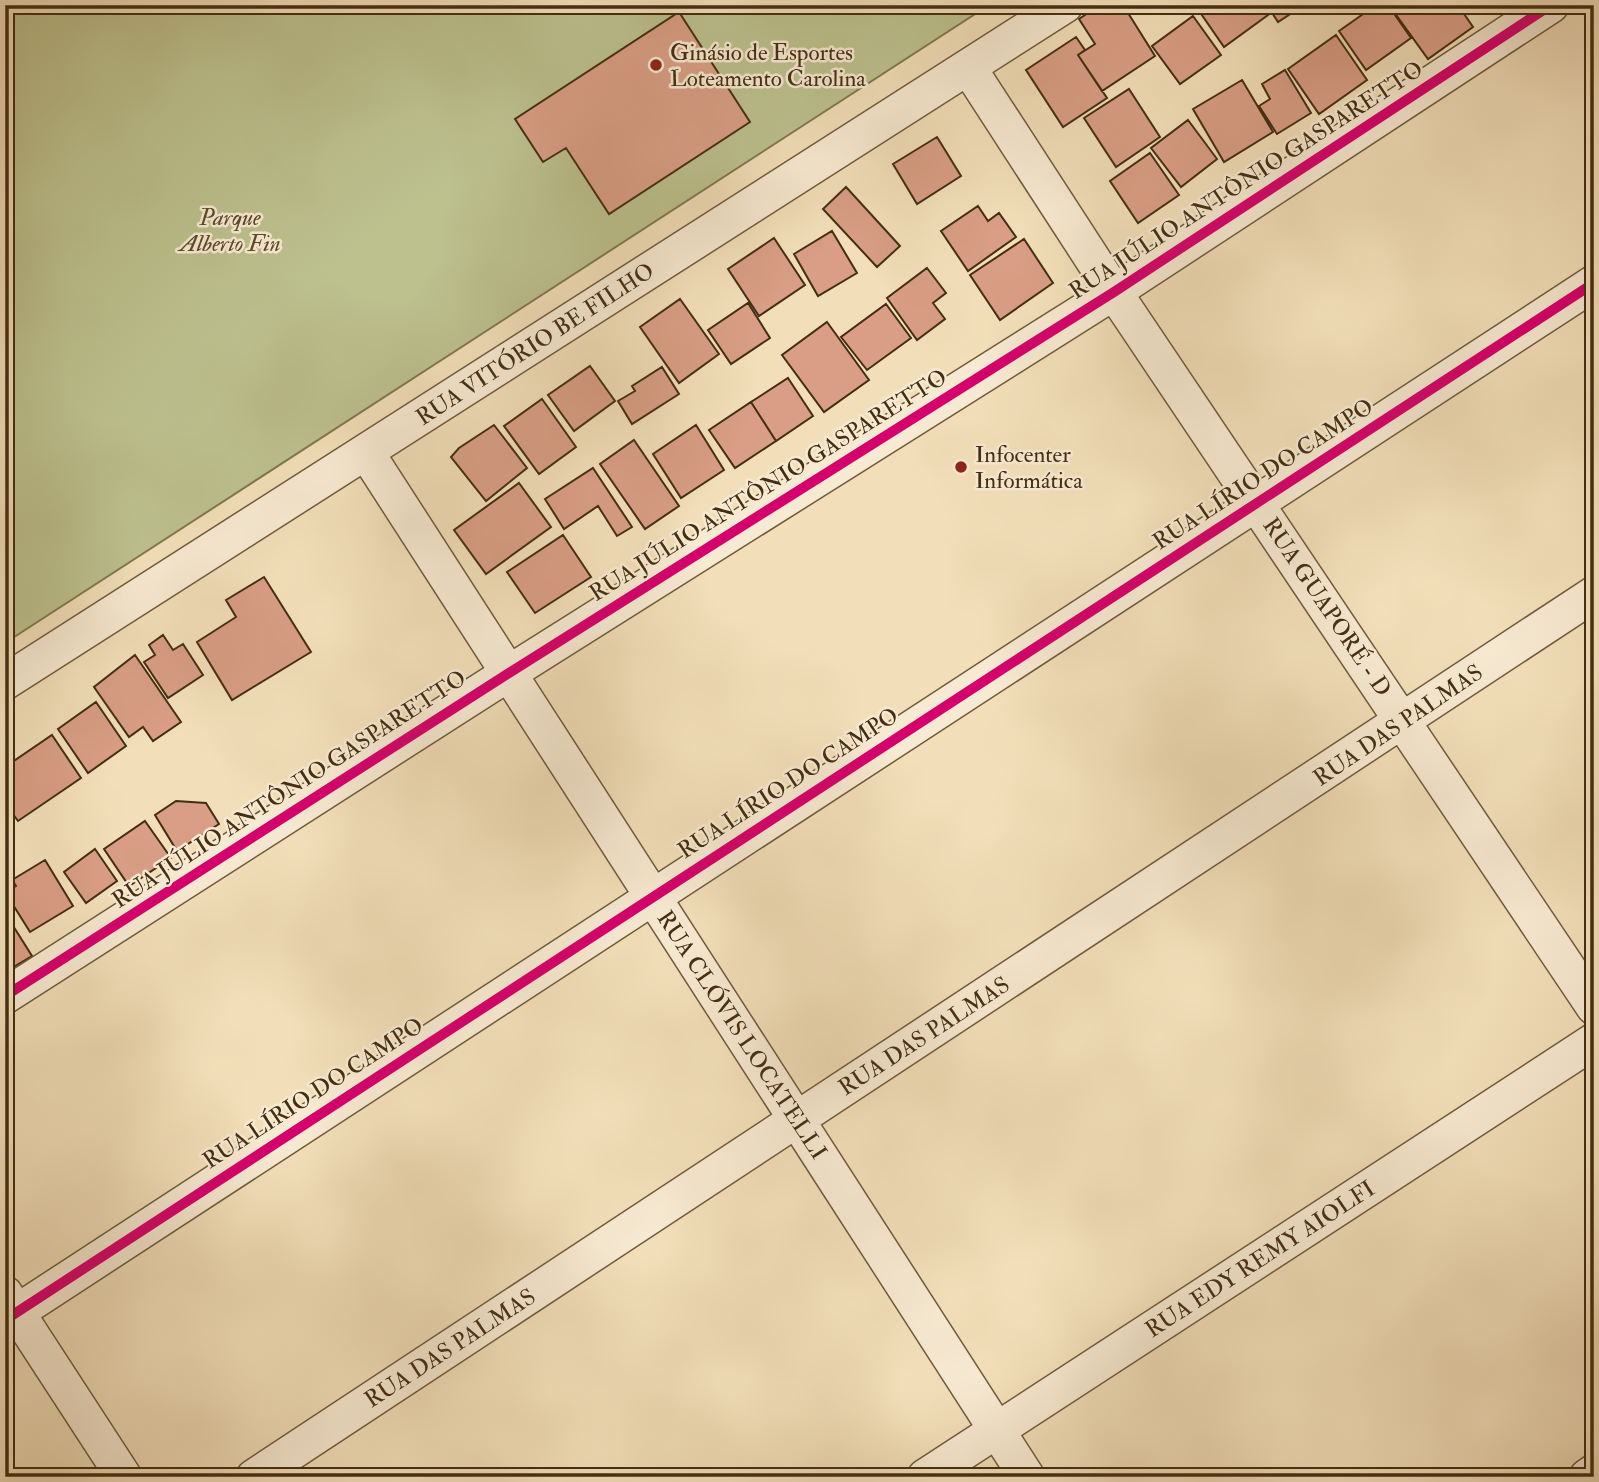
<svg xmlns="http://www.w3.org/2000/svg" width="1599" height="1482" font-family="'IM FELL Double Pica',serif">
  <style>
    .green { fill: #bcc18e; stroke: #807850; stroke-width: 2 }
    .building { fill: #d99e85; stroke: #442e13; stroke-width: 2 }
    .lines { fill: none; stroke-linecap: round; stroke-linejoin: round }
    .minor-casing { stroke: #705a3c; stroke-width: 38 }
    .minor { stroke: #f7ead2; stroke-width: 35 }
    .cycleway-casing { stroke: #f7ead2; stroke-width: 15 }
    .cycleway { stroke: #d6006c; stroke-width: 10 }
    .poi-dot { fill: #8f2418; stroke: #f7ead2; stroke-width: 2.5 }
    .labels { text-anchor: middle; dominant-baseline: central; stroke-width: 5; stroke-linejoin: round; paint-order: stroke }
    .poi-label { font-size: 23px; fill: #442e13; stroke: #f7ead2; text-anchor: start }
    .street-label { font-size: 23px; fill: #442e13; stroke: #f7ead2 }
    .park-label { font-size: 23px; font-style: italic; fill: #5c4b2c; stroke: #f7ead2 }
  </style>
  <rect width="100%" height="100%" fill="#f2dfb9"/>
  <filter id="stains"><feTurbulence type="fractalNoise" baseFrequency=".00286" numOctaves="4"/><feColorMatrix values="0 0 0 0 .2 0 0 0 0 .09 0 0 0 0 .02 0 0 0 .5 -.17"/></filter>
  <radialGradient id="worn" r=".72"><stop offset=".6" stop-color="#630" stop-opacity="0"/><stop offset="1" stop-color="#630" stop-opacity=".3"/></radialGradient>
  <!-- green -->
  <path class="green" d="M5,5H989L5,643Z"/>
  <!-- building -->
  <path class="building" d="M1100,5H1123L1155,56L1102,91L1078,55L1095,44L1079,19Z
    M1195,5H1261L1268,15L1224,47Z
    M1267,5H1304L1278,22Z
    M1376,5H1388L1411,38L1366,70L1339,31Z
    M1389,5H1458L1473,27L1428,59Z
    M1464,5H1482L1469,14Z
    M679,12L750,122L609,214L566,148L543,162L515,119Z
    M1193,16L1221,55L1180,84L1152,46Z
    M1336,35L1367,80L1319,114L1288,69Z
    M1076,37L1085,50L1078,55L1107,98L1063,127L1026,70Z
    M1285,70L1311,113L1277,134L1259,106L1270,99L1262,84Z
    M1242,80L1273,132L1224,162L1193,109Z
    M1129,89L1160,137L1116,167L1084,118Z
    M1188,120L1217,159L1181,187L1151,148Z
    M937,137L961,176L917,204L893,164Z
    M1150,153L1179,195L1138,223L1110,181Z
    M846,187L900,246L877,267L823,209Z
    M978,206L988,221L999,213L1016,237L968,271L941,231Z
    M832,231L857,273L818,296L794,254Z
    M774,238L805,285L759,316L728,269Z
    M1024,239L1053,283L1000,320L970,275Z
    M927,268L946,293L933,303L945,319L917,340L887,298Z
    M680,299L719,354L679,383L640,327Z
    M748,303L770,338L731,364L708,330Z
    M886,304L911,338L867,370L841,337Z
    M827,322L869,380L824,412L782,355Z
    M590,366L615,401L574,431L548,395Z
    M662,367L679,394L632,424L618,401L635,391L632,386Z
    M788,378L813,416L776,441L751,402Z
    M542,399L576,447L539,474L504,426Z
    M751,402L776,441L735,468L709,430Z
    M494,425L527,468L486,501L451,457L459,448Z
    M696,425L724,470L681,498L653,454Z
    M634,440L679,506L645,529L600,464Z
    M593,468L632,527L617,536L598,506L564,529L545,499Z
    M519,483L551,527L486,574L454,530Z
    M563,535L591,577L535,613L507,572Z
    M264,577L311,652L232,700L197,642L236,617L226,600Z
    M163,635L173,650L183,644L203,675L168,698L144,662L155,655L149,645Z
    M135,655L181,722L153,741L143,727L129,737L94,687Z
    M96,702L126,746L88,773L58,729Z
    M52,735L81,778L18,821L5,803V767Z
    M176,801L206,803L219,824L177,851L155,815Z
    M145,821L171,858L129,886L104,849Z
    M95,849L117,881L86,903L64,872Z
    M45,860L73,906L30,932L5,892L16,886L12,880Z
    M5,913L32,956L5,972Z"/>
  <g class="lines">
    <!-- minor casing -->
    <g class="minor-casing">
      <path id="minor" d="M968,67L1114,292L1594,1007
        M366,452L1027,1477
        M5,682L1065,5
        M5,996L509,673L1114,292L1551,5
        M5,1294L124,1477
        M5,1320L1594,283
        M254,1477L1594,594
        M925,1477L1594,1041
        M1587,1477L1594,1472"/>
    </g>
    <!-- minor -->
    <use href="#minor" class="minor"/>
    <!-- cycleway casing -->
    <g class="cycleway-casing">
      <path id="cycleway" d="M5,996L509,673L1114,292L1551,5
        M5,1320L1594,283"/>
    </g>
    <!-- cycleway -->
    <use href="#cycleway" class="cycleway"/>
  </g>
  <!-- markers -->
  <g class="poi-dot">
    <circle cx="656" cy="65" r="7"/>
    <circle cx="961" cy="467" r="7"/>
  </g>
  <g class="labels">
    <!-- poi labels -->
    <g class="poi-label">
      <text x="670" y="52">Ginásio de Esportes<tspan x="670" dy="26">Loteamento Carolina</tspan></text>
      <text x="975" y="454">Infocenter<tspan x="975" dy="26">Informática</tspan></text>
    </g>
    <!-- street labels -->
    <g class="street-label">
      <text transform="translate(1246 180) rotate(-33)">RUA JÚLIO ANTÔNIO GASPARETTO</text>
      <text transform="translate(535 344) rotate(-33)">RUA VITÓRIO BE FILHO</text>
      <text transform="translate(1263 474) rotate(-33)">RUA LÍRIO DO CAMPO</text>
      <text transform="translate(768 485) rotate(-32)">RUA JÚLIO ANTÔNIO GASPARETTO</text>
      <text transform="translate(1327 607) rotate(56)">RUA GUAPORÉ - D</text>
      <text transform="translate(1398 725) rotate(-34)">RUA DAS PALMAS</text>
      <text transform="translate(788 783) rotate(-33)">RUA LÍRIO DO CAMPO</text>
      <text transform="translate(289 789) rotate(-33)">RUA JÚLIO ANTÔNIO GASPARETTO</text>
      <text transform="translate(742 1035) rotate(57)">RUA CLÓVIS LOCATELLI</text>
      <text transform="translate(924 1036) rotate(-33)">RUA DAS PALMAS</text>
      <text transform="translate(313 1093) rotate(-33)">RUA LÍRIO DO CAMPO</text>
      <text transform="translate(1260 1259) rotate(-33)">RUA EDY REMY AIOLFI</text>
      <text transform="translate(450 1348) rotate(-33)">RUA DAS PALMAS</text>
    </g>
    <!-- park labels -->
    <g class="park-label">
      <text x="230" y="217">Parque<tspan x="230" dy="26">Alberto Fin</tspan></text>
    </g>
  </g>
  <!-- margin -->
  <rect width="1599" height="1482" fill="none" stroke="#f2dfb9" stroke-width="28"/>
  <rect x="7" y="7" width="1585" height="1468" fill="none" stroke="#442e13" stroke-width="3.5"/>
  <rect x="14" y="14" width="1571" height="1454" fill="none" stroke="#442e13" stroke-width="2"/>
  <rect width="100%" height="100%" filter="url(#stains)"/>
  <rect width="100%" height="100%" fill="url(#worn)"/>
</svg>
